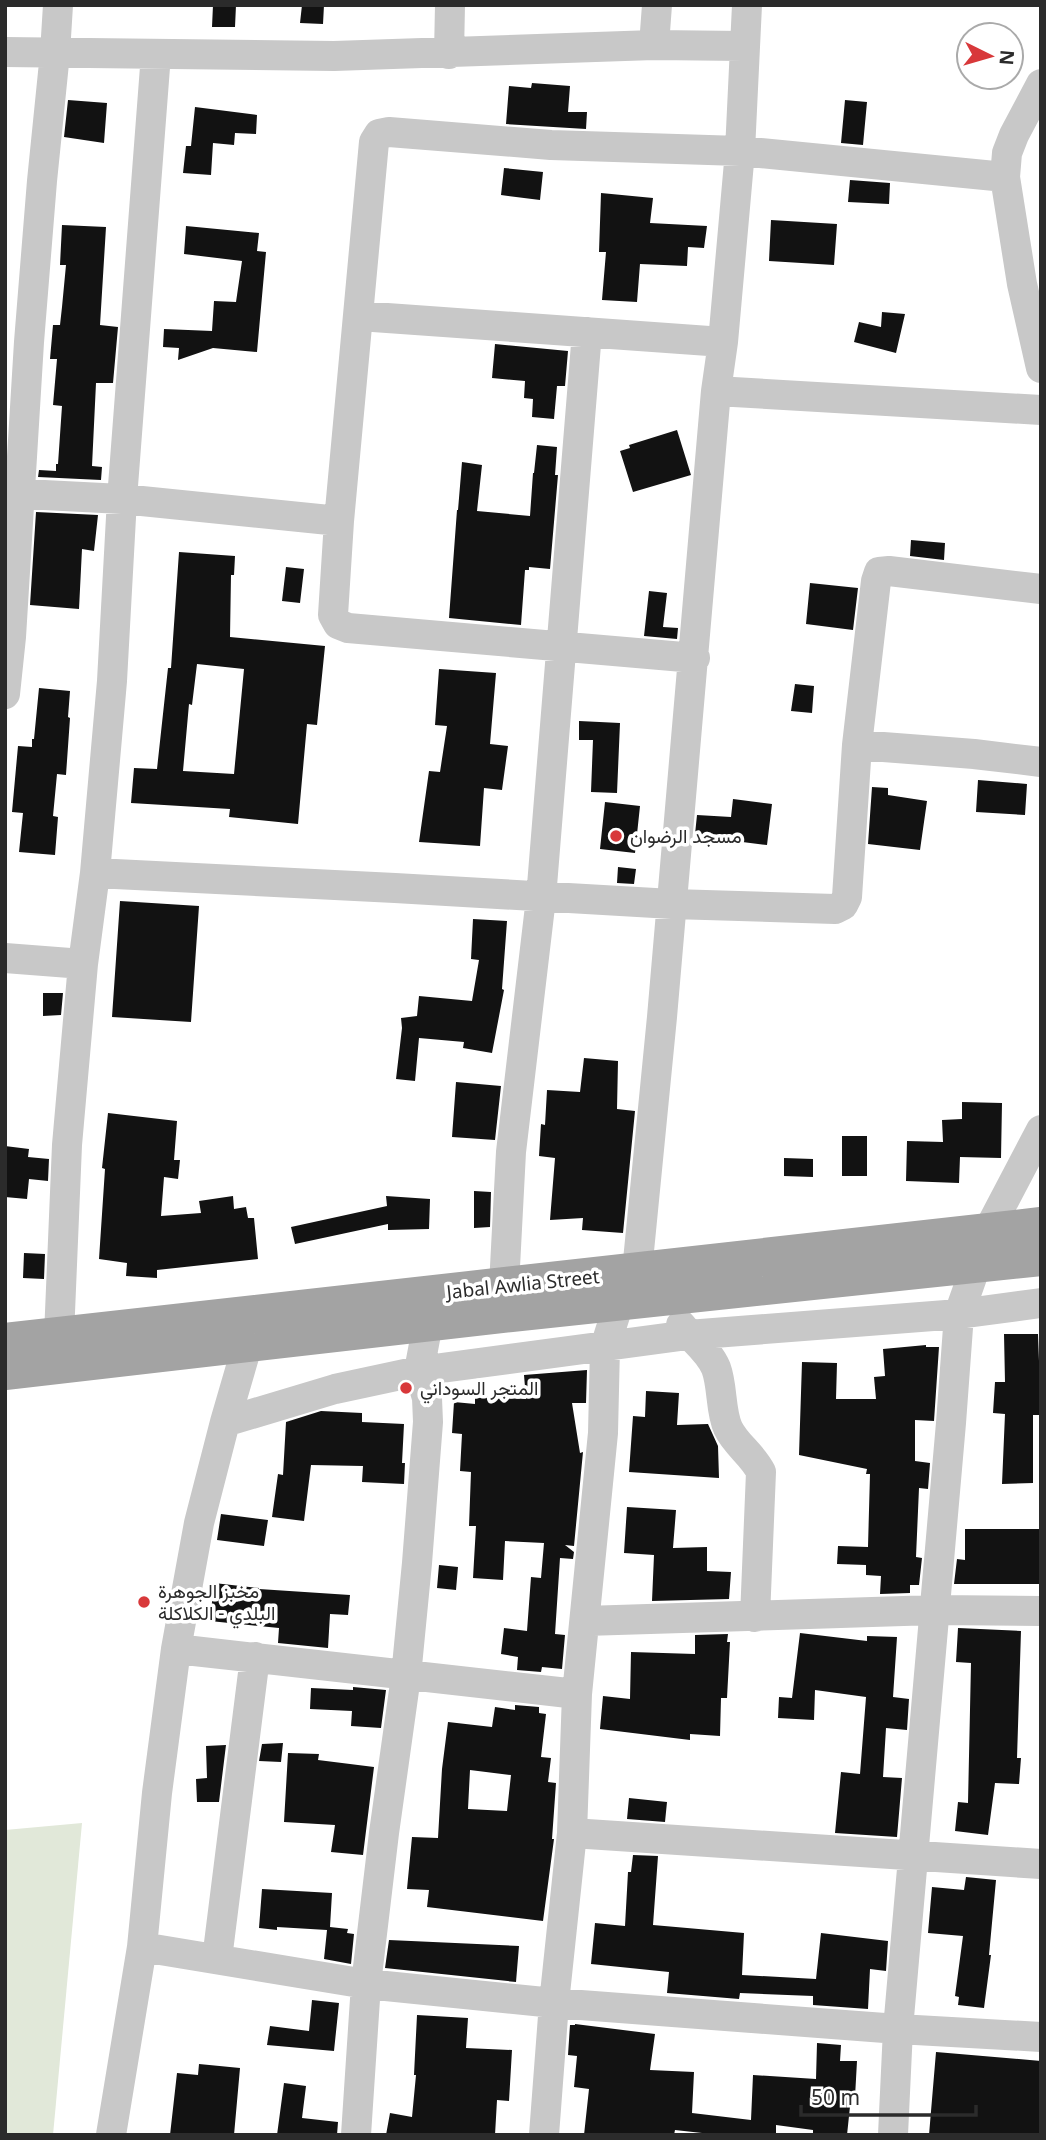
<svg xmlns="http://www.w3.org/2000/svg" width="1046" height="2140" font-family="'Noto Sans',Vazirmatn,sans-serif">
  <style>
    .green { fill: #e1e8d9 }
    .building { fill: #121212; fill-rule: evenodd }
    .lines { fill: none; stroke-linecap: round; stroke-linejoin: round }
    .minor { stroke: #c8c8c8; stroke-width: 30 }
    .major { stroke: #a3a3a3; stroke-width: 38 }
    .poi-dot { fill: #d8383a; stroke: #fff; stroke-width: 2.5 }
    .labels { text-anchor: middle; dominant-baseline: central; stroke-width: 7; stroke-linejoin: round; paint-order: stroke }
    .poi-label { font-size: 19px; fill: #2b2b2b; stroke: #fff; text-anchor: start }
    .street-label { font-size: 19px; fill: #2b2b2b; stroke: #fff }
  </style>
  <rect width="100%" height="100%" fill="#fff"/>
  <!-- green -->
  <path class="green" d="M82,1823L53,2135H5V1830Z"/>
  <!-- building -->
  <path class="building" d="M213,5H236L235,27H212Z
    M302,5H324L323,24L300,23Z
    M532,83L570,86L568,112H587L586,129L506,124L509,86L531,88Z
    M68,100L107,103L104,143L64,137Z
    M845,100L867,102L863,145L841,143Z
    M195,107L257,115L256,134L235,133L234,145L213,143L211,175L183,173L186,146H191Z
    M504,168L543,172L540,200L501,195Z
    M850,180L890,183L889,204L848,202Z
    M601,193L653,198L650,223L707,226L704,248L688,247L687,266L640,264L637,302L602,300L606,252H599Z
    M771,220L837,224L834,265L769,261Z
    M62,225L106,227L100,325L118,327L113,383H96L92,466L102,467L101,480L38,477L39,470L56,471V464H58L62,406L53,405L57,359H50L53,325H60L62,307L66,265H60Z
    M186,226L259,233L257,251L266,252L257,352L213,348L178,360L179,348L163,347L164,329L212,331L214,301L236,302L242,261L184,254Z
    M882,312L905,314L896,353L854,342L859,322L881,327Z
    M495,344L568,351L565,386H557L554,419L532,417L533,399L524,398L525,381L492,378Z
    M677,430L691,475L633,492L620,451L630,448L629,445Z
    M537,445L557,447L555,475H558L550,569L529,567V570H525L521,625L449,618L457,510H458L462,462L482,465L477,511L530,516L533,473H534Z
    M36,512L98,515L94,551L82,549L79,609L30,605Z
    M911,540L945,543L944,560L910,556Z
    M179,552L235,556L234,575H231L230,637L325,646L317,725L307,724L298,824L229,817L230,809L131,803L134,768L157,769L168,668H171ZM197,664L244,669L234,774L183,771L189,704L192,705Z
    M286,567L304,569L300,603L282,601Z
    M810,583L858,588L853,630L806,624Z
    M649,591L667,593L663,627L678,628L677,639L644,636Z
    M439,669L496,673L490,744L508,746L502,790L484,788L480,846L419,842L429,771L440,772L447,726L435,725Z
    M795,684L814,686L812,713L791,711Z
    M39,688L70,691L68,717L70,718L66,775L57,774L53,816L58,817L55,855L19,852L23,813L12,812L18,746L32,747V739H34Z
    M579,721L620,723L617,793L591,792L593,740H579Z
    M978,780L1027,784L1025,815L976,812Z
    M872,787L888,788V795L927,801L920,850L868,844Z
    M733,799L772,804L767,845L711,838L710,845L694,844L697,815L731,817Z
    M605,802L640,806L635,853L600,849Z
    M618,867L636,869L634,884L617,883Z
    M120,901L199,906L191,1022L112,1017Z
    M473,919L507,921L502,989L504,990L492,1053L463,1048L464,1042L419,1038L415,1081L396,1079L402,1028L401,1018L417,1016L419,996L472,1001L479,960L471,959Z
    M43,993H63L61,1015L43,1016Z
    M584,1058L618,1061L617,1109L635,1111L623,1233L582,1230L583,1218L550,1220L555,1158L539,1156L541,1124L545,1125L547,1090L580,1092Z
    M456,1082L501,1086L495,1140L452,1137Z
    M962,1102L1002,1103L1001,1158L960,1157L959,1183L906,1181L907,1141L943,1142L942,1120L962,1119Z
    M108,1113L177,1121L174,1160H180L178,1179L164,1177L161,1216L201,1213L199,1201L233,1196L234,1209L246,1207L248,1218H254L258,1259L157,1270V1278L126,1276L127,1263L99,1259L105,1169L102,1168Z
    M842,1136H867V1176H842Z
    M5,1146L29,1149L28,1157L49,1159L48,1181L29,1179L27,1199L5,1197Z
    M784,1158L813,1159V1177L784,1176Z
    M474,1191L491,1192L490,1227L474,1228Z
    M386,1196L430,1199L429,1229L388,1230V1224L295,1244L291,1227L387,1206Z
    M24,1253L45,1254L44,1279L23,1278Z
    M1004,1334H1038L1041,1415H1033V1483L1002,1484L1005,1414L993,1413L995,1382H1005Z
    M926,1345V1347H939L934,1421L915,1420V1461L930,1463L928,1489L919,1488L916,1557L922,1558L919,1585H910V1593L880,1594L881,1576L866,1575V1565L837,1564L838,1546L868,1547L870,1474H866L867,1469L799,1455L802,1362L837,1363L836,1399H876L874,1377L885,1376L883,1349Z
    M587,1370L586,1403H572L580,1453L583,1452L574,1546L565,1545L574,1552L573,1559L560,1558L555,1634L565,1635L562,1669L542,1667L541,1672L517,1670L518,1657L501,1654L504,1628L527,1631L531,1577L541,1578L544,1543L505,1541L503,1580L473,1578L476,1526H469L471,1472L460,1471L462,1434L452,1433L454,1402L475,1404V1396L526,1399L524,1375Z
    M646,1391L679,1393L677,1425L708,1424L718,1446L719,1478L629,1472L633,1416L645,1417Z
    M321,1411L362,1413V1422L404,1424L402,1463H405L404,1484L362,1482L363,1466L311,1465L304,1521L272,1517L278,1474L283,1475L286,1422Z
    M627,1507L676,1510L673,1548L707,1547V1571L731,1572L729,1599L652,1601L654,1555L624,1553Z
    M221,1514L268,1520L264,1546L217,1540Z
    M965,1529H1041V1584H954L957,1559L965,1560Z
    M439,1565L458,1567L456,1590L437,1588Z
    M214,1583L259,1588V1589L350,1595L348,1615L330,1614L328,1648L278,1643L279,1628L210,1621Z
    M958,1628L1021,1631L1017,1758H1021L1019,1784L995,1783L988,1835L955,1831L958,1802L968,1803L971,1663L956,1662Z
    M800,1633L867,1641V1636L897,1637L893,1697L909,1699L907,1730L886,1728L883,1777L902,1778L897,1837L835,1833L841,1772L860,1774L866,1697L815,1690L814,1720L778,1718L779,1697L792,1698Z
    M728,1634L727,1642H730L727,1698H721L720,1736L690,1734V1740L600,1729L603,1696L630,1699L631,1652L695,1654V1635Z
    M353,1687L386,1690L381,1728L351,1726L352,1711L310,1709L311,1688L353,1690Z
    M515,1705L539,1707V1713L546,1714L541,1757L551,1758L548,1782L556,1783L552,1839H554L543,1921L427,1907L429,1890L407,1889L412,1837L438,1838L442,1769L448,1722L492,1727L495,1707L515,1710ZM470,1770L511,1775L507,1811L468,1809Z
    M283,1743L281,1762L259,1761L262,1744Z
    M226,1745L219,1802H197L196,1779L207,1778L206,1746Z
    M288,1753L319,1754L318,1760L374,1767L363,1855L331,1852L335,1825L284,1822Z
    M629,1798L667,1802L665,1822L627,1819Z
    M633,1855L658,1856L653,1925L744,1933L742,1975L816,1979L821,1933L888,1941L886,1971L870,1969L868,2009L813,2005V1996L740,1993L739,1999L667,1993L669,1972L591,1964L595,1923L625,1926L628,1872H631Z
    M966,1877L996,1880L989,1955H991L984,2008L958,2005L959,1997L955,1996L963,1936L928,1933L932,1887L964,1890Z
    M262,1889L332,1893L330,1927L348,1929L347,1933L354,1934L351,1964L324,1959L327,1930L277,1927V1930L259,1928Z
    M389,1940L519,1946L516,1982L385,1968Z
    M312,2000L339,2003L334,2051L267,2045L270,2026L309,2031Z
    M417,2015L468,2018L466,2048L512,2050L509,2101L497,2100L495,2135H386L390,2113L412,2117L416,2075H414Z
    M575,2024L655,2034L650,2070L694,2072L692,2113L751,2120L753,2075L816,2079L817,2043L841,2045L840,2061H857L855,2097H851L847,2135H813V2130L776,2125V2135H720L675,2130L674,2135H584L589,2089L574,2087L577,2056L568,2055L570,2025H575Z
    M936,2052L1041,2061L1039,2135H929Z
    M199,2064L240,2068L234,2135H170L177,2073L198,2075Z
    M284,2083L306,2086L302,2118L338,2122L337,2135H277Z"/>
  <g class="lines">
    <!-- minor -->
    <path class="minor" d="M654,45L657,5
      M5,52L334,56L654,45L743,46
      M449,54L450,5
      M1041,84L1014,135L1007,153L1005,177L1022,284L1041,368
      M359,316L723,342
      M716,391L1041,410
      M5,493L122,499L339,521
      M695,658L348,628L338,624L333,615L339,521L374,142L379,134L389,132L551,145L740,151L1005,177
      M5,694L11,637L29,342L42,181L55,53L58,5
      M857,745L974,754L1041,762
      M95,873L395,888L672,904L835,909L843,905L847,897L857,745L876,581L879,572L889,571L1041,589
      M5,958L83,964
      M988,1231L1041,1130
      M637,1271L662,1017L716,391L723,342L740,151L747,5
      M504,1286L511,1152L541,898L587,332
      M681,1325C692,1339 709,1351 716,1368C723,1387 720,1410 728,1428C736,1445 753,1455 761,1472L755,1617
      M59,1336L67,1145L83,964L95,873L112,681L122,499L156,54
      M225,1422L335,1389L419,1371L688,1335L959,1314L1041,1303
      M585,1621L935,1610L1041,1611
      M176,1649L577,1694
      M572,1833L1041,1864
      M142,1947L366,1984L554,2003L898,2029L1041,2037
      M217,1959L255,1657
      M111,2135L142,1947L157,1793L176,1649L199,1523L225,1422L248,1343L247,1326
      M356,2135L366,1984L384,1833L406,1676L417,1563L428,1422L427,1398L419,1371L428,1323
      M544,2135L554,2003L572,1833L577,1694L603,1433L605,1347L619,1303
      M893,2135L898,2029L951,1423L959,1314L977,1263"/>
    <!-- major -->
    <path class="major" d="M5,1342L1041,1226
      M5,1371L511,1313L1041,1257"/>
  </g>
  <!-- markers -->
  <g class="poi-dot">
    <circle cx="616" cy="836" r="7"/>
    <circle cx="406" cy="1388" r="7"/>
    <circle cx="144" cy="1602" r="7"/>
  </g>
  <g class="labels">
    <!-- poi labels -->
    <g class="poi-label">
      <text x="630" y="836">مسجد الرضوان</text>
      <text x="420" y="1388">المتجر السوداني</text>
      <text x="158" y="1591">مخبز الجوهرة<tspan x="158" dy="22">البلدي - الكلاكلة</tspan></text>
    </g>
    <!-- street labels -->
    <g class="street-label">
      <text transform="translate(523 1284) rotate(-6)">Jabal Awlia Street</text>
    </g>
  </g>
  <!-- border -->
  <rect width="1046" height="2140" fill="none" stroke="#2b2b2b" stroke-width="14"/>
  <!-- north arrow -->
  <g transform="translate(990 56) rotate(95)"><circle r="33" fill="#ffffff" stroke="#aaaaaa" stroke-width="2"/>
  <path d="M0-5L12 26L0 18L-12 26Z" fill="#d8383a"/>
  <text y="-10" font-size="19" font-weight="bold" text-anchor="middle" fill="#2b2b2b">N</text>
  </g>
  <!-- scale -->
  <path d="M801 2105v10h175v-10" fill="none" stroke="#2b2b2b" stroke-width="3.5"/>
  <text x="811" y="2105" font-size="21" fill="#2b2b2b" stroke="#ffffff" stroke-width="5" paint-order="stroke">50 m</text>
</svg>
